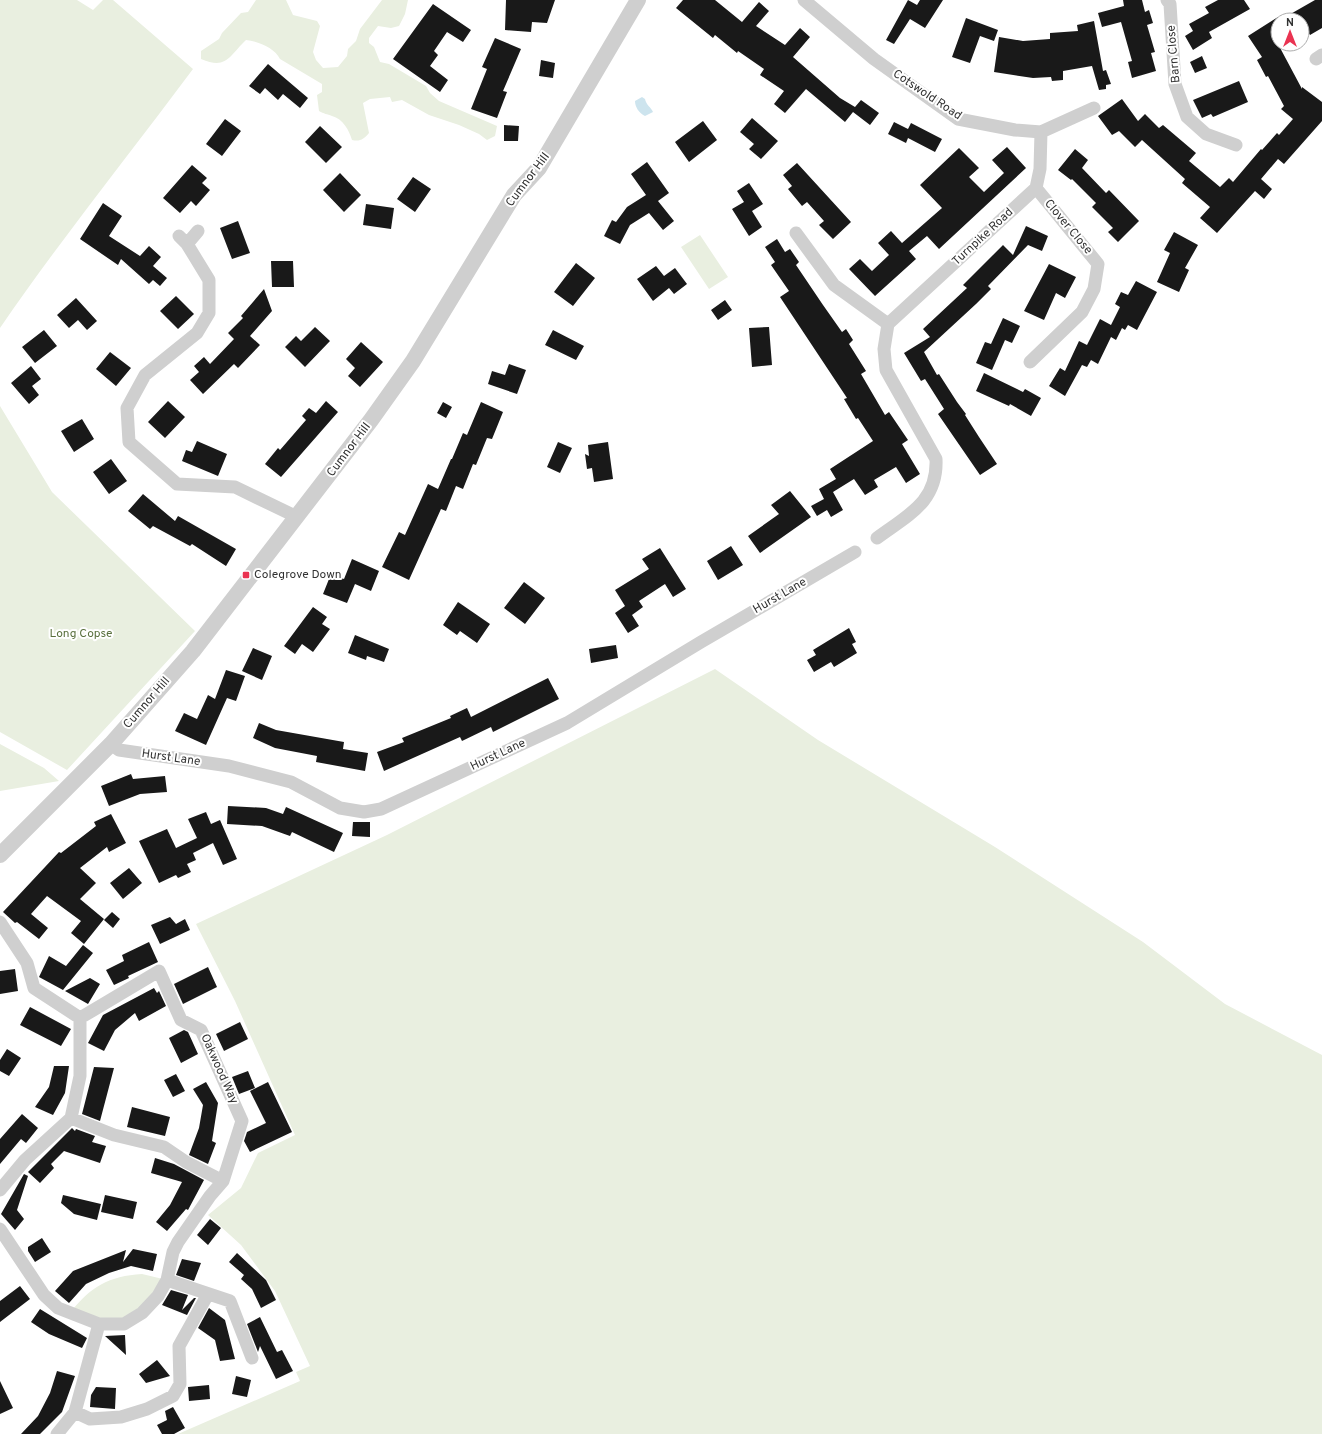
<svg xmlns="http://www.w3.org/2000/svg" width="1322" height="1434" font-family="Overpass,sans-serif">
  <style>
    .green { fill: #e9efe0 }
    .water { fill: #cde4ee }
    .building { fill: #191919 }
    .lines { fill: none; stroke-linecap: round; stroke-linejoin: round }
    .minor { stroke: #cfcfcf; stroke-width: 13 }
    .tertiary { stroke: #cfcfcf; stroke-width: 16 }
    .poi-dot { fill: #ea3351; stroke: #fff; stroke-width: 1.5 }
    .labels { text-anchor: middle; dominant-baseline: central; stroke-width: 4; stroke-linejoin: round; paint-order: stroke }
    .street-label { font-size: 12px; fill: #323232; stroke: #fff }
    .poi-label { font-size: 12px; fill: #323232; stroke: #fff; text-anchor: start }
    .park-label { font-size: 12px; fill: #59703d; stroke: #fff }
  </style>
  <rect width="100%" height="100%" fill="#fff"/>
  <!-- green -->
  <path class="green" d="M0,0H77L93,10L103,0H113L193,69C129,155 61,239 0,328Z
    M256,0H286L293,15L317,21L320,26L313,52L316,60L323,68L338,67L347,56L348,49L356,41L360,29L382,0H408L405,14L399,26L391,28L378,26L369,38V43L374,47L380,62L389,64L426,86L430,93L439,101L497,126L495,136L487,140L479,134L459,125L429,115L402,100L392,102L390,97L370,99L363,103L369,133C364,139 360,142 352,140C349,130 343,119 332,116C327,114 324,114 319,111L317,95L322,92V84L280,59C275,48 258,41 246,40C229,56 227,70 201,59V51L219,39L222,33L241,13L248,12Z
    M700,235L728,277L709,289L681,247Z
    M0,406L52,492L195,631L67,770L0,732Z
    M715,669L818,740L995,847L1143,942L1225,1004L1322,1055V1434H178L300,1381L296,1372L310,1366L275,1291L241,1245L208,1215L241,1188L258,1153L295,1135L235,1001L196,924L387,835Z
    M0,744L44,768L59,781L0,791Z
    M142,1274L167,1280L124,1324L70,1313C90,1287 109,1276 142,1274Z"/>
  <!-- water -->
  <path class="water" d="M642,97L645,99C646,105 651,107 653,112L645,116C639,113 635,107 635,101Z"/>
  <!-- building -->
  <path class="building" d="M506,0H555L547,23L532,22L531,32L505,30Z
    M683,0H715L742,22L759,2L769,11L756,26L785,45L800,28L810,37L793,57L840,98L855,107L861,100L879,113L870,125L853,112L845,122L806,89L785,113L774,104L784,91L760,75L764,69L738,51L737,53L715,35L713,38L676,8Z
    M908,0L917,5L920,0H943L925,28L910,19L894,44L886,40Z
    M1123,0H1142L1145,12L1149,10L1153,23L1147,25L1155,52L1151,53L1156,71L1132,78L1128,62L1132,61L1121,22L1102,27L1098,13L1124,6Z
    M1218,0H1244L1250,9L1209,32L1212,38L1193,50L1185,36L1193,31L1189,24L1209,13L1205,7Z
    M1315,0H1322V28L1310,35L1307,30L1302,33V20H1280Z
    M433,4L471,30L463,42L447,32L434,51L438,55L430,66L448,80L440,92L393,59Z
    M1278,17V44L1302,89V87L1322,102V121L1284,164L1278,159L1261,179L1272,189L1264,199L1255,191L1217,233L1200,218L1210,207L1182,183L1185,179L1142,140L1135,147L1119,131L1112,135L1098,116L1122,99L1138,121L1145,114L1159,128L1163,125L1196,153L1189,161L1220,187L1229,178L1233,182L1261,149L1262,150L1277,133L1279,135L1293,119L1281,109L1284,106L1268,76L1266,77L1257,60L1262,57L1248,36Z
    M966,18L998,30L994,41L980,36L970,63L952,57Z
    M1094,21L1103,71L1106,70L1111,84L1106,85V89L1099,90L1092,66L1063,71V80L1052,81L1051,77L1033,78L994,72L999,37L1023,41L1050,39V33L1078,31L1077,25Z
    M495,38L521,49L503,91L507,92L497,118L471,109L487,69L482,67Z
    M1202,56L1207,68L1195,73L1190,62Z
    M541,60L555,63L553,78L539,76Z
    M268,64L308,98L300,108L283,94L278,100L265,88L260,94L249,86Z
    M1239,81L1248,102L1213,117L1211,114L1202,118L1193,100Z
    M752,118L778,141L761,159L749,149L754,144L740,132Z
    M225,119L241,131L222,156L206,144Z
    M703,121L717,140L689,162L675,142Z
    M894,122L908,129L911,123L942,139L935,152L908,138L906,143L888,134Z
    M504,125L519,126L518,141H504Z
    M320,126L342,147L326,163L305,142Z
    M1007,147L1026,168L939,249L927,236L909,251L916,259L875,296L849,269L860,259L872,271L889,255L878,243L891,231L902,243L942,208L920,185L959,148L979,168L969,177L984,192L1004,173L992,160Z
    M1075,149L1088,160L1082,168L1106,193L1109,190L1139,221L1118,242L1108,232L1113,228L1092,207L1096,203L1072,179L1071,180L1058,170Z
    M647,162L669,193L658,201L674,221L663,230L649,213L630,225L620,244L604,236L612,220L616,222L627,207L646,195L631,174Z
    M797,163L851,222L833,239L819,225L824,221L807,202L802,206L788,189L792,186L783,175Z
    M192,165L207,178L202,183L210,190L196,206L191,201L180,213L163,198Z
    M340,173L361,195L344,212L323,190Z
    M413,177L431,189L415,212L397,199Z
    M749,183L763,204L752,211L762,227L749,236L732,209L744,202L737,191Z
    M103,203L122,216L109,236L140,256L149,246L161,257L153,266L167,278L160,286L153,280L149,284L121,259L118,265L80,239Z
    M366,204L394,208L391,229L363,225Z
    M238,221L250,253L232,259L220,228Z
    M1026,226L1048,236L1042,251L1028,245L988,286L991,289L976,304L924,352L937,375L939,374L957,402L966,414L965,415L979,437L997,464L980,475L938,414L944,409L925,379L921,381L904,353L930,337L923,329L967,288L963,285L1003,245L1013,255Z
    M1174,232L1198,245L1185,268L1189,270L1179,292L1157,282L1170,253L1164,250Z
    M777,239L785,252L790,249L799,262L796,265L823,305L842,332L846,329L853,340L849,344L866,371L861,374L885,415L889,412L908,440L902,444L920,474L906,483L896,467L874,480L878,487L865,495L854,479L833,492L843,510L831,517L827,510L817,516L811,506L824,499L819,489L836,479L830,469L873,441L858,418L856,419L844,399L847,398L780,297L789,291L771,265L775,262L765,247Z
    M271,261H293L294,287H272Z
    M576,263L595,278L573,306L554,292Z
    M1049,264L1076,277L1065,298L1056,293L1044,320L1024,311Z
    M656,266L664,276L675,268L687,284L674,294L669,288L653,301L637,279Z
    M1136,281L1157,292L1137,330L1128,325L1125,330L1122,328L1116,340L1111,337L1098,364L1091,360L1087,367L1082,365L1065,396L1049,386L1060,368L1065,371L1079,341L1087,345L1100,319L1111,325L1120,307L1115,304L1121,292L1128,295Z
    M264,289L272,311L250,336L260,345L238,368L234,364L203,394L190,380L199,372L194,366L204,357L210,364L234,339L228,333L243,318L241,316Z
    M176,296L194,314L178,329L160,311Z
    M76,298L97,321L87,330L78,320L69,328L57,315Z
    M725,300L732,310L718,320L711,310Z
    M1003,318L1020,326L1012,343L1005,340L992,370L976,363L985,342L991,344Z
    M315,327L330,341L305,367L285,347L296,336L301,341Z
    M769,327L772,365L752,367L749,328Z
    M44,330L57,346L35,363L22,347Z
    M553,330L584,346L576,360L545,345Z
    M361,342L383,362L360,387L348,376L355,368L346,359Z
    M110,352L131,368L116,386L96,369Z
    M509,364L526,370L517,394L488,384L492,371L505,375Z
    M31,366L41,379L32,386L39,395L29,404L11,383Z
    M984,373L1023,392L1025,389L1041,398L1031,416L1010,404L1009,406L976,391Z
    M168,401L185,417L165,438L148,422Z
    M326,401L338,412L281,477L265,464L278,448L280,450L306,420L302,416L309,408L316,413Z
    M443,402L452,407L446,418L437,413Z
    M481,402L503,412L492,439L487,438L476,465L473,464L463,489L456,486L446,511L441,509L409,580L382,567L399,532L405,535L428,484L438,489L451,459H452L463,433L467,435Z
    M82,419L94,439L74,452L61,431Z
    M197,441L227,454L218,476L182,461L186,450L192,452Z
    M558,442L572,448L560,473L547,467Z
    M608,442L613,479L594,482L592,468L587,469L585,454L589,456L588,445Z
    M111,459L127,481L109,494L93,472Z
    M790,491L811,517L760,553L748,536L779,514L771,505Z
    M143,494L175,521L178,516L236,549L226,566L192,544L190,546L153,526L150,529L128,511Z
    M731,546L743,565L718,580L707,561Z
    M660,548L686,589L673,597L665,584L639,601L643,607L632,615L639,626L628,633L615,613L625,606L615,590L649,569L642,559Z
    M352,559L379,571L371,591L355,584L347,603L323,594L331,574L344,579Z
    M524,582L545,598L525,624L504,608Z
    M458,602L490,624L477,643L460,631L457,635L443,625Z
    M313,607L327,617L322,624L330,629L313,652L302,644L295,654L284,646Z
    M849,628L856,642L852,644L857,653L834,667L831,662L814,672L807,660L816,655L813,650Z
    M355,635L389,649L384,662L367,656L366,660L348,653Z
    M616,645L618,658L591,663L589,649Z
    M253,648L272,656L262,680L242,671Z
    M226,670L245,676L236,701L227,698L206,745L175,731L184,713L197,719L208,695L215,699Z
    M548,678L559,699L493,732L491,727L462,741L460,737L384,771L377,752L404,742L402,738L451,718L450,716L467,708L471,717Z
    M259,723L276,730L344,742L343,749L368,753L365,771L316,762L317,756L275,748L253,738Z
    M131,774L133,779L165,776L167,792L140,794L109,806L101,786Z
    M228,806L266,808L283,814L286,807L343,833L334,852L292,832L290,836L262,826L227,824Z
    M206,812L211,824L220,820L237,859L223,865L213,843L193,853L196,860L187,864L191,872L178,878L176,875L159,883L139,841L167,829L176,848L197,838L188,819Z
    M111,814L126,843L109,852L107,847L80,868L96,883L80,899L104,919L84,944L71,933L81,921L47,896L31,914L48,928L39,939L17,922L15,923L3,912L59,852L61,853L96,826L94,822Z
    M353,822H370V837L352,836Z
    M129,868L142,883L123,899L110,883Z
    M112,912L120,919L113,928L104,920Z
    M170,917L176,924L185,919L190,930L160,944L151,925Z
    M149,942L158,962L128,976L129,978L114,985L106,970L124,961L122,955Z
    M83,945L93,953L63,990L39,977L49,956L66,966Z
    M208,967L217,987L183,1004L174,984Z
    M15,969L18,991L0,994V971Z
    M90,978L100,984L88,1004L65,991Z
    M154,988L157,993L159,991L166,1006L139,1021L135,1013L115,1030L104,1051L88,1043L103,1015Z
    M30,1007L71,1029L61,1046L20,1025Z
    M240,1022L248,1039L224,1051L216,1034Z
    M184,1030L188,1032L198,1054L181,1063L169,1038Z
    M7,1049L21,1058L9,1076L0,1071V1060Z
    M54,1066H69L65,1093L53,1115L35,1107L49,1087Z
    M94,1067L114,1068L100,1121L82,1114Z
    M248,1071L255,1088L239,1094L232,1077Z
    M176,1074L185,1091L173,1097L164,1080Z
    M206,1082L218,1103L212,1141L216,1143L208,1164L189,1155L199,1128L203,1105L193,1089Z
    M268,1082L292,1132L250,1152L244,1141L247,1132L266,1123L250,1091Z
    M132,1107L170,1117L165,1136L127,1127Z
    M22,1114L38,1128L26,1143L21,1139L0,1164V1139Z
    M72,1128L75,1131L76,1129L95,1136L92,1142L106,1146L100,1163L64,1151L51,1164L54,1168L40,1183L28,1172Z
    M155,1158L174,1164L204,1180L188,1210L186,1209L167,1231L156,1222L170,1205L182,1182L151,1173Z
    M24,1174L28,1176L17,1210L24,1219L15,1230L1,1214Z
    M63,1195L101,1204L97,1220L74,1214L61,1203Z
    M105,1195L137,1202L133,1219L101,1212Z
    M210,1219L221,1228L208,1245L197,1235Z
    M42,1238L51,1252L35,1262L28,1251V1247Z
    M133,1249L157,1254L153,1271L131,1266L109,1273L86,1284L69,1303L55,1291L73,1271L126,1250L123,1262Z
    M237,1253L266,1280L276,1300L261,1308L252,1289L241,1279L244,1275L229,1262Z
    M182,1259L201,1263L194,1281L176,1275Z
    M20,1286L30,1299L0,1322V1301Z
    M171,1290L188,1295L182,1310L194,1298H196L187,1315L162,1305Z
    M209,1308L225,1320L235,1359L220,1361L215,1340L198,1328Z
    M40,1309L87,1338L82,1348L49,1334L31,1322Z
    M260,1317L277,1352L282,1350L293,1371L276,1379L260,1346L258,1352L247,1324Z
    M125,1335L126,1355L105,1336Z
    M157,1360L170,1376L146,1383L139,1374Z
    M57,1371L75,1376L62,1412L40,1434H21L38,1416L50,1393Z
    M236,1376L251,1380L247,1397L232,1394Z
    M0,1381L13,1408L0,1414Z
    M209,1385L210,1399L189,1401L188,1387Z
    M96,1387L116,1388L115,1409L90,1407L91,1395Z
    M173,1407L185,1428L174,1434H162L157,1425L167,1420L165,1411Z"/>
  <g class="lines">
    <!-- minor -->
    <path class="minor" d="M804,0L874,59L958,119L1015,130L1041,132L1094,108
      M1167,0L1170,4L1175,84L1187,117L1206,134L1236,145
      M1316,59L1322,55
      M796,233L834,285L888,324
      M179,236L187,244L209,280V313L197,333L145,375L127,408L129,442L177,484L235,487L297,517
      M187,244L198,231
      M1030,362L1082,312L1094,289L1098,264L1036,188
      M877,538C908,515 938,502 936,459L886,370L884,349L888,324L1036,188L1040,169L1041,132
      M111,744L119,750L229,766L291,782L340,808L364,812L381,809L567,723L701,642L855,552
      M0,922L27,963L34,988L80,1018V1076L71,1118L25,1160L0,1190
      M71,1118L114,1135L164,1147L186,1162L223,1181
      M0,1229L44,1295L58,1308L99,1324H124L142,1313L158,1296L167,1280L173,1252L178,1242L210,1196L223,1181L242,1121L201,1030L181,1020L159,971L80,1018
      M167,1280L230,1301L252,1358
      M75,1412L99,1324
      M57,1434L75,1412L90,1419L121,1417L147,1409L173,1396L180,1384L179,1346L208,1294"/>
    <!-- tertiary -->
    <path class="tertiary" d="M0,855L111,744L193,651L371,420L413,361L514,195L539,168L638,0"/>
  </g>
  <!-- markers -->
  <rect class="poi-dot" x="242" y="571" width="8" height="8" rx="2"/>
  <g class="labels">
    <!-- street labels -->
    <g class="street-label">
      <text transform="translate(1174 54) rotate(-95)">Barn Close</text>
      <text transform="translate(927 95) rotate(34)">Cotswold Road</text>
      <text transform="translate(528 180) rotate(-53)">Cumnor Hill</text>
      <text transform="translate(1068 227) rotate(50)">Clover Close</text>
      <text transform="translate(983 237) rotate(-43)">Turnpike Road</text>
      <text transform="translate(349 450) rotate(-53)">Cumnor Hill</text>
      <text transform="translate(780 596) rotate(-30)">Hurst Lane</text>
      <text transform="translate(147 703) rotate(-49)">Cumnor Hill</text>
      <text transform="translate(498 755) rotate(-25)">Hurst Lane</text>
      <text transform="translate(171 758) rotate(8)">Hurst Lane</text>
      <text transform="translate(219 1069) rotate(66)">Oakwood Way</text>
    </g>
    <!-- poi labels -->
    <g class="poi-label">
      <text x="254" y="575">Colegrove Down</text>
    </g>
    <!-- park labels -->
    <g class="park-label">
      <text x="81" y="634">Long Copse</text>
    </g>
  </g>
  <!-- north arrow -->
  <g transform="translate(1290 32)"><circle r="19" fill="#ffffff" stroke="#adadad"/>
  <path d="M0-3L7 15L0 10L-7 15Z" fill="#ea3351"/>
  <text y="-6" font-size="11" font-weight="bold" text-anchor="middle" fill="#323232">N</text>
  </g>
</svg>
